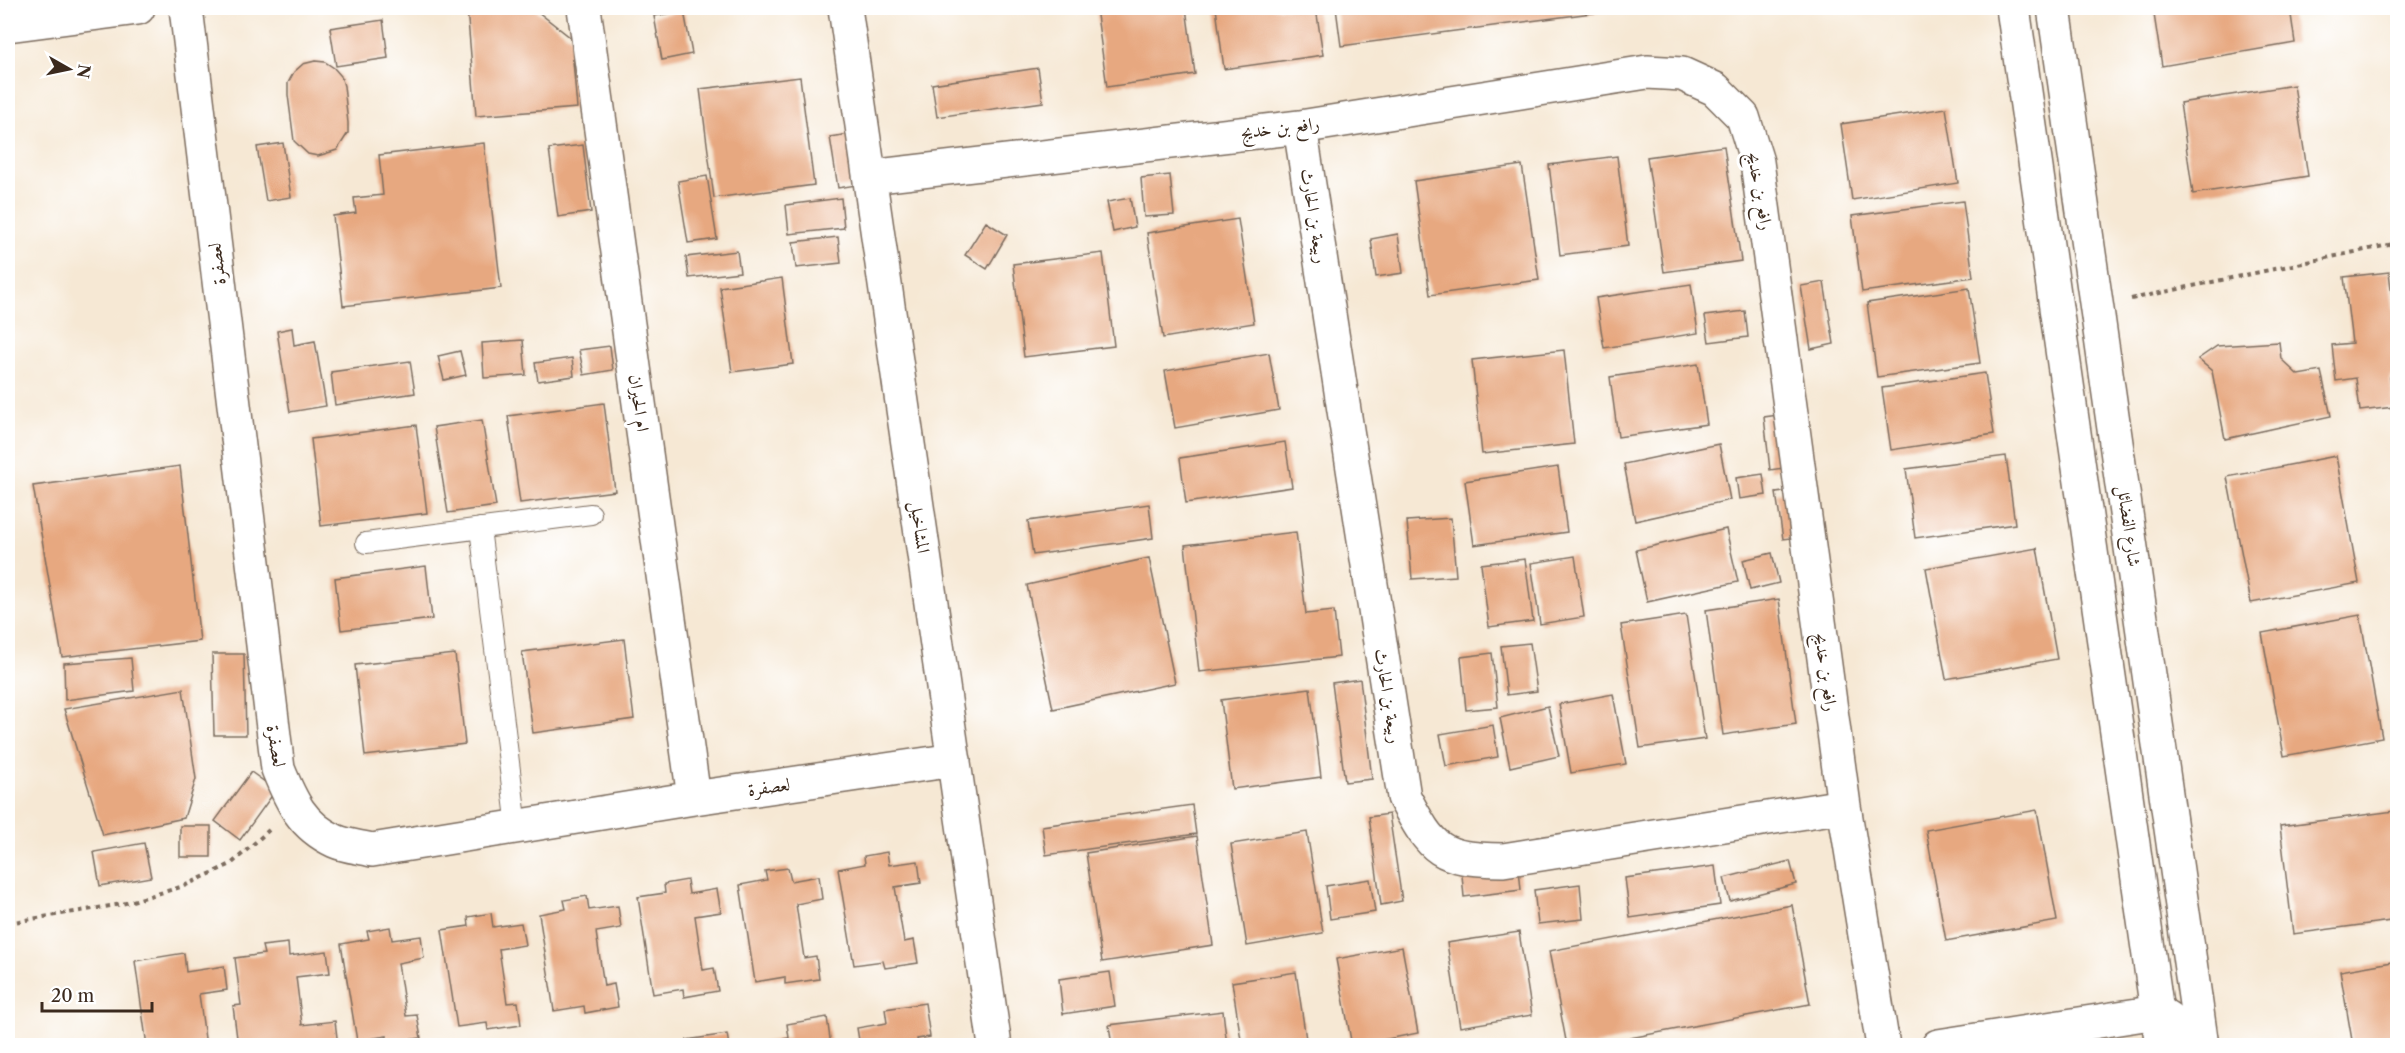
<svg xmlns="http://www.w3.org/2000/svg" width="2405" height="1053" font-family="'Libre Caslon Text',Amiri,serif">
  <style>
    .building { fill: #e7a880 }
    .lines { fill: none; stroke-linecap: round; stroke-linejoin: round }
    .service-casing { stroke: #7c6c5e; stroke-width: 22 }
    .minor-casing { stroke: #7c6c5e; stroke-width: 36 }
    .tertiary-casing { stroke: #7c6c5e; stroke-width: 36 }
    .path { stroke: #7c6c5e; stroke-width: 4; stroke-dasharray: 4.5 4.5; stroke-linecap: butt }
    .service { stroke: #fff; stroke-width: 20 }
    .minor { stroke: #fff; stroke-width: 33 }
    .tertiary { stroke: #fff; stroke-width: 33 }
    .labels { text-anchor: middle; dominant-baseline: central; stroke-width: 6; stroke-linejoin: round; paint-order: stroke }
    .street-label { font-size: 18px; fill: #3b2a1e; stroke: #fff }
  </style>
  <rect width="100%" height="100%" fill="#fff"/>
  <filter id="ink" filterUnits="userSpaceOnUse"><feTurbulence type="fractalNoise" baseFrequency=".0167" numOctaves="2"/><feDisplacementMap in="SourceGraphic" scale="12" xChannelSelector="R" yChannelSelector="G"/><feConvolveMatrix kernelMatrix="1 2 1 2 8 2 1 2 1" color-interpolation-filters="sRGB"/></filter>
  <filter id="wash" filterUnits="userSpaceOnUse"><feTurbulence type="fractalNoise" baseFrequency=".008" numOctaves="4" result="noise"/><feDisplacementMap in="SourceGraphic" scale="24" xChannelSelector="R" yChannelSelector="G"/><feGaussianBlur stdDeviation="1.35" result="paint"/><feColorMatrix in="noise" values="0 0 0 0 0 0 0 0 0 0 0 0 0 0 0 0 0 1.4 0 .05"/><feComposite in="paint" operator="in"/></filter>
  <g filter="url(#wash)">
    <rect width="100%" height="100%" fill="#f6e8d4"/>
    <g id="blocks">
      <!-- building -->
      <path class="building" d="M467,8H533L571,38L577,108L476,116Z
        M1096,8H1186L1195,74L1107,87Z
        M1216,8H1316L1323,55L1224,69Z
        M1336,8H1622V9L1341,46Z
        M2153,8H2290L2295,43L2162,66Z
        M684,11L692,54L662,60L654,16Z
        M383,20L388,58L336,66L330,28Z
        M315,61L325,62L334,68L341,76L344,86L348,123V133L337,150L318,156L308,154L294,141L288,95V83L294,72L303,64Z
        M1038,68L1043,102L937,117L932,84Z
        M800,77L814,185L714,198L700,89Z
        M2294,85L2308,176L2193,194L2180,103Z
        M1946,108L1958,183L1852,200L1841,124Z
        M856,133L863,184L838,188L830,137Z
        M283,143L291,197L266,201L257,147Z
        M484,143L501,288L343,306L333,216L356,213L354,198L383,195L379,155Z
        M583,145L591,212L558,217L549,149Z
        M1724,146L1741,261L1664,272L1647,157Z
        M1617,156L1628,246L1560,255L1549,165Z
        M1522,165L1539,280L1430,295L1414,181Z
        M1170,175L1174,215L1144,217L1141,178Z
        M707,176L717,239L688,243L678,181Z
        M841,198L844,228L789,234L786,205Z
        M1130,198L1135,227L1113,232L1107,202Z
        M1963,201L1973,277L1862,292L1852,216Z
        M1238,219L1254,323L1163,338L1147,233Z
        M986,222L1007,235L987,269L965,255Z
        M1398,234L1403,273L1376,277L1371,239Z
        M838,237L841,263L796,268L793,242Z
        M737,251L740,272L689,278L686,257Z
        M1103,253L1114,346L1024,357L1013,264Z
        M2389,272L2396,330H2398V370L2390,377L2394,407L2360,411L2356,378L2336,381L2332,345L2352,343L2344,277Z
        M782,278L793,364L732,372L720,287Z
        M1824,282L1834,344L1811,349L1801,286Z
        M1691,284L1698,333L1604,348L1596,298Z
        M1969,288L1980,363L1877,377L1867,303Z
        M1745,311L1748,337L1709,342L1705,316Z
        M292,328L294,345L315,341L326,406L290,412L277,331Z
        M523,340L526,375L484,378L482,343Z
        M2279,342L2281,359L2298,375L2321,371L2331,416L2225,439L2212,371L2198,359L2217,346Z
        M610,346L613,370L584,375L579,350Z
        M1564,350L1574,444L1482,454L1472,360Z
        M460,351L466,375L444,380L438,356Z
        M1269,353L1279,410L1175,428L1165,371Z
        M572,358L574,376L538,381L535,363Z
        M410,361L415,393L335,405L331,372Z
        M1698,364L1707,424L1618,437L1610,377Z
        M1985,373L1994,434L1891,450L1882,388Z
        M604,403L615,491L520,503L508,416Z
        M1785,414L1791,467L1770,470L1764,417Z
        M482,420L496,506L448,513L434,427Z
        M416,425L427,513L321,526L311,439Z
        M1285,442L1292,487L1186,503L1180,458Z
        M1719,444L1730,500L1635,521L1624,464Z
        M2006,456L2015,524L1915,538L1906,469Z
        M2336,456L2359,583L2251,603L2227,477Z
        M180,466L200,641L62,657L33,486Z
        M1558,467L1567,532L1474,545L1465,481Z
        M1763,474L1766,495L1739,499L1736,478Z
        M1792,491L1799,537L1783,539L1776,493Z
        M1149,504L1153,538L1033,555L1028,521Z
        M1451,518L1456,576L1412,579L1407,521Z
        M1726,529L1738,582L1647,602L1636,550Z
        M1296,532L1306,614L1334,611L1339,657L1199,672L1185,545Z
        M2037,548L2057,659L1946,679L1926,568Z
        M1772,553L1779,583L1750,590L1743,560Z
        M1575,556L1584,617L1540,624L1531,563Z
        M1149,558L1175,683L1053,709L1027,585Z
        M1525,559L1533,621L1489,627L1481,564Z
        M426,566L432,619L341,630L335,578Z
        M1779,599L1796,724L1723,735L1706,610Z
        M1686,615L1705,739L1640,748L1621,625Z
        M2360,615L2382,738L2284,756L2262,633Z
        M624,639L634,719L533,733L522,652Z
        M1530,643L1537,691L1507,695L1501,646Z
        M1492,653L1498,707L1466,710L1461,657Z
        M212,654H244L246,735H214Z
        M455,654L465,744L365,756L355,665Z
        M131,658L134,691L65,700L64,663Z
        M1360,679L1372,779L1345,782L1332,683Z
        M1310,688L1321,777L1232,789L1221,700Z
        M183,689L196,779L184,818L103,835L64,709Z
        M1613,694L1626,764L1571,773L1559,704Z
        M1548,706L1559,756L1510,767L1500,718Z
        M1493,725L1498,757L1446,766L1440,734Z
        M251,772L276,790L240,840L215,821Z
        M1192,805L1196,834L1046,855L1042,826Z
        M2037,810L2057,921L1946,941L1926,830Z
        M2394,811L2398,836V920L2293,934L2280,826Z
        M1389,814L1402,901L1381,905L1369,817Z
        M180,826H211V857H180Z
        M1307,832L1323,933L1247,946L1231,844Z
        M1197,836L1213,945L1102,962L1086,853Z
        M144,843L151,877L100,886L94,852Z
        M887,852L889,865L918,861L921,883L895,887L904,942L914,940L918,963L885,968L883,961L854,965L838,869L865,864L864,856Z
        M1790,861L1796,884L1730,901L1724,878Z
        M1715,866L1720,905L1630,918L1625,878Z
        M788,868L791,881L819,876L822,899L796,904L804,958L816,956L819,979L785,984V977L755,982L740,885L767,880L765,871Z
        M1519,869L1521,890L1464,897L1462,875Z
        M1370,879L1375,912L1330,919L1326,886Z
        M687,880L689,894L717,889L721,912L695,916L703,970L714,968L718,991L684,997L683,989L653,994L638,897L665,893L664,884Z
        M1580,884L1583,919L1538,924L1534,890Z
        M587,896L589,910L618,906L621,928L596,932L604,986L614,984L618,1007L585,1013L584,1006L554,1011L539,914L566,909L564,900Z
        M1792,905L1810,1004L1588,1046H1567L1549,951Z
        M491,913L493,927L521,923L525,945L499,949L507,1003L518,1002L521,1025L488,1030L487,1023L457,1027L442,930L469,926L468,917Z
        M390,927L392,940L421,936L424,958L398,963L406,1016L417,1015L421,1038L387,1043V1036L357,1041L341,944L369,939L367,931Z
        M1519,932L1532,1015L1460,1027L1447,943Z
        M288,943L289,956L327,951L330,973L296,977L302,1025L335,1021L338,1046H238L233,1006L241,1005L235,958L264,954L262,946Z
        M1402,947L1418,1033L1352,1046L1336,959Z
        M184,953L186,972L224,966L227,990L199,994L206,1046H147L135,961Z
        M2398,961V1046H2353L2340,971Z
        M1110,972L1115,1006L1063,1014L1059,979Z
        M1296,972L1307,1046H1242L1232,982Z
        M925,1003L930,1037L917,1039L918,1046H860L857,1028L887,1023L885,1009Z
        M1223,1011L1227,1046H1112L1109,1025Z
        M827,1017L831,1046H759V1043L789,1038L787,1024Z
        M727,1034L729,1046H688L687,1040Z"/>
    </g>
  </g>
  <g filter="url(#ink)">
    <use href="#blocks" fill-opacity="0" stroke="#7c6c5e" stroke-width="1.5"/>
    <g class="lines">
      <!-- service casing -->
      <g class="service-casing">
        <path id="service" d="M480,528L517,827
          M366,543L591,514"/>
      </g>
      <!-- minor casing -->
      <g class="minor-casing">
        <path id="minor" d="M186,8L278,769C291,801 302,826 335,841C346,846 360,847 372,850L694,798L954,760
          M584,8L694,798
          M845,8L995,1046
          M8,25L138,8
          M1300,127L1404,797C1433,852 1440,859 1503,860L1844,806
          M870,177L1300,127L1647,72L1682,74L1715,89L1743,117L1757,162L1844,806L1883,1046
          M1938,1046L2157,1012C2173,1019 2181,1028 2185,1046"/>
      </g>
      <!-- tertiary casing -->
      <g class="tertiary-casing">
        <path id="tertiary" d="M2013,8L2162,1046
          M2054,8L2202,1046"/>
      </g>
      <!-- path -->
      <path class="path" d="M2131,299L2398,243
        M8,923L122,904L184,886L231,864L269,830"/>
      <!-- service -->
      <use href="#service" class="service"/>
      <!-- minor -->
      <use href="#minor" class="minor"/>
      <!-- tertiary -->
      <use href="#tertiary" class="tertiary"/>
    </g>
  </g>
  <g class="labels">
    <!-- street labels -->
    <g class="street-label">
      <text transform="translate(1280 128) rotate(-7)">رافع بن خديج</text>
      <text transform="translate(1760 191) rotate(80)">رافع بن خديج</text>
      <text transform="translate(1314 216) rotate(81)">ربيعة بن الحارث</text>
      <text transform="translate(217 264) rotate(-97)">لعصفرة</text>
      <text transform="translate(639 403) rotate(82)">ام الحيران</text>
      <text transform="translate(2129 526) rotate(82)">شارع الفضائل</text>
      <text transform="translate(920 527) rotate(82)">المشاخيل</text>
      <text transform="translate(1826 672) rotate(82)">رافع بن خديج</text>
      <text transform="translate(1388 696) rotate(81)">ربيعة بن الحارث</text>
      <text transform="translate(276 746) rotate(81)">لعصفرة</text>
      <text transform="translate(769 787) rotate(-8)">لعصفرة</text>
    </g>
  </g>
  <!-- margin -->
  <rect width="2405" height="1053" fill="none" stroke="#fff" stroke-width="30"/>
  <!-- north arrow -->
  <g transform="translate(69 69) rotate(99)" stroke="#ffffff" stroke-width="4.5" paint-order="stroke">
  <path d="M0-4.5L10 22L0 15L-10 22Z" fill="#3b2a1e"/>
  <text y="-9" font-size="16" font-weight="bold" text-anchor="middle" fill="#3b2a1e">N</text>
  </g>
  <!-- scale -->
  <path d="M42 1002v9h110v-9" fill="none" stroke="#3b2a1e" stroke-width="3"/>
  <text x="51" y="1002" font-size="18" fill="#3b2a1e" stroke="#ffffff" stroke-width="4.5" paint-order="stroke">20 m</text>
</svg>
